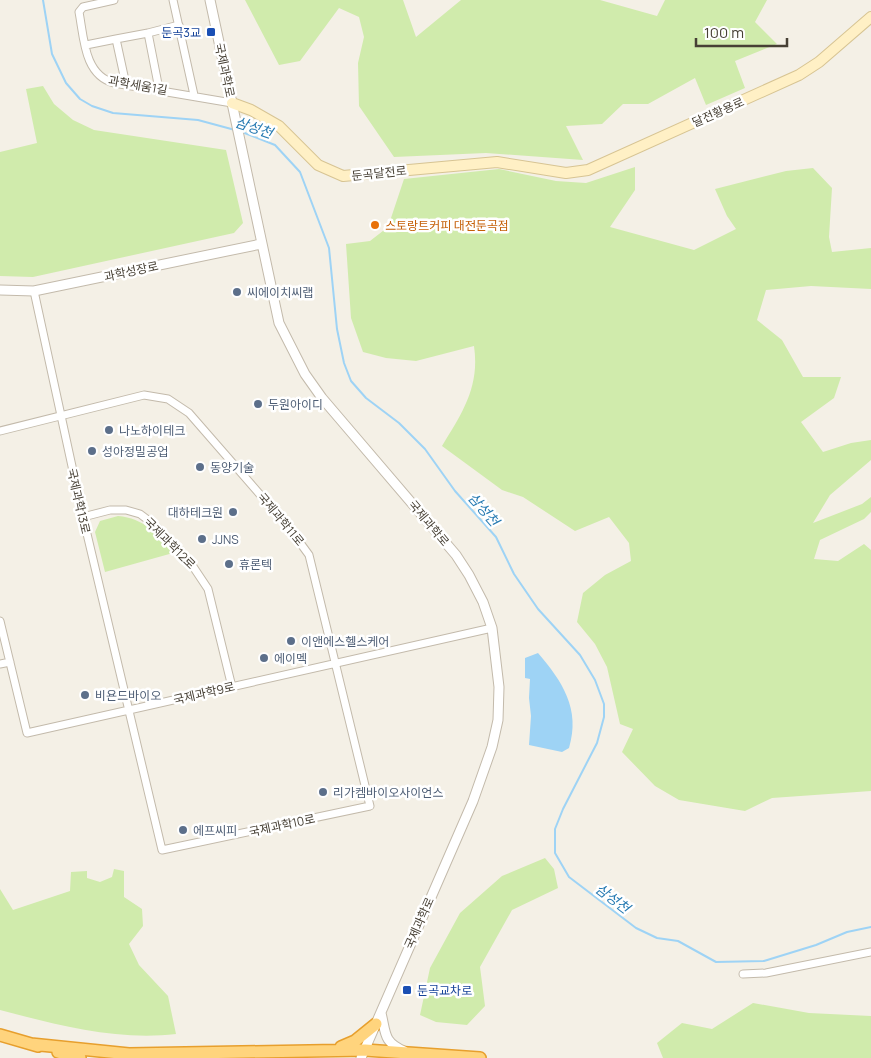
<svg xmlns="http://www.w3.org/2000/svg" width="871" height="1058" font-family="Manrope,'Noto Sans KR',sans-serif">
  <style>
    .green { fill: #d0ebac }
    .water { fill: #9ed3f5 }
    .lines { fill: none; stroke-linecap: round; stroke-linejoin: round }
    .stream { stroke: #9ed3f5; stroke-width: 2 }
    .minor-casing { stroke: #c3baab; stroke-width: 9 }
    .tertiary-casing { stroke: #c3baab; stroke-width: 11 }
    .secondary-casing { stroke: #d7c493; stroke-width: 12 }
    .trunk-casing { stroke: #e79f2d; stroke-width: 14 }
    .minor { stroke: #fff; stroke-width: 7 }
    .tertiary { stroke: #fff; stroke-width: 9 }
    .secondary { stroke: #fff0c5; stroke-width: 10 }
    .trunk { stroke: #ffd47d; stroke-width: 11 }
    .transit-dot { fill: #1a4fb4; stroke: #fff; stroke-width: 2 }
    .food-dot { fill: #e8710a; stroke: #fff; stroke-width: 2 }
    .service-dot { fill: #5c6f8a; stroke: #fff; stroke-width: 2 }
    .labels { text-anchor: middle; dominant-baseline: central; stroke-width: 5; stroke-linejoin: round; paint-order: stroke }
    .transit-label { font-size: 12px; fill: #164399; stroke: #fff; text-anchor: end }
    .street-label { font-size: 12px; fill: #474035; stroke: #fff }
    .food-label { font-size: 12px; fill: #c56008; stroke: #fff; text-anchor: start }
    .service-label { font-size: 12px; fill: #4e5e75; stroke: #fff; text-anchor: start }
    .water-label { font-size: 14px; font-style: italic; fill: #267ab2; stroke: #fff }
  </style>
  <rect width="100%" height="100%" fill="#f4f0e6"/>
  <!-- green -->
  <path class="green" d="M245,0H403L416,37L461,0H600L657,16L665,0H767L755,22L777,44L735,61L745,88L706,105L695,78L648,104H623L602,124L566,126L583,160L486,153L394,157L359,106L358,63L364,37L359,17L339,8L300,61L279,65Z
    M43,86L54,104L73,120L94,130L226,150L243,223L234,233L33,277L0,276V152L37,143L26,89Z
    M635,167V190L610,227L694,250L736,229L727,216L715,189L786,171L813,168L832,188L829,237L832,252L871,248V289L811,286L766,290L757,320L782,340L803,377H841L834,398L801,422L823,452L851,443L871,440V460L830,495L813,523L862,504L871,497V512L864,519L820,540L814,559L838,561L864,544L871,550V791L772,798L745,811L679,800L655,786L622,752L633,729L620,724L607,667L595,644L577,622L583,593L605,575L631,561L629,543L609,517L575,531L523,497L502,490L442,446C462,413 480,387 474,346L416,361L386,358L363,352L351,318L346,244L370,241L388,227L404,179L499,169L556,181L586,183Z
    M118,516C144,518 157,534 173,553L105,572L95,532L100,521Z
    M545,858L554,869L558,888L512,910L480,967L485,1006L467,1025L436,1022L420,1015L430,968L460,913L502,876Z
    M114,869L124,871V897L142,909L143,926L129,944L139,965L168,996L176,1034C117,1041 57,1025 0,1010V889L13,910L70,891L71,872L87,871V878L100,882L112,877Z
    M753,1003L809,1013L871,1016V1058H663L657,1043L682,1023L712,1029Z"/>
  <!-- water -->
  <path class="water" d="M538,653C562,681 581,709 569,748L562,752L529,745L531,716L529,698L530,679L525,678V658Z"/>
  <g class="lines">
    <!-- stream -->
    <path class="stream" d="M43,0L52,54L66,83L80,99L92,106L113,113L198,120L235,130
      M242,132L275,145L300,172L329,248L337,329L344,363L351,381L366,398L399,423L425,449L455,491L496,537L514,574L538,609L580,655L595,680L604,704V717L597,743L563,809L555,829V853L569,877L636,928L657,938L678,941L716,962L764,961L816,945L847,932L871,927"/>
    <!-- minor casing -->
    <g class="minor-casing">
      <path id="minor" d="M114,0L83,7L79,12C84,38 84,75 114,83L232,103
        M173,0L194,95
        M116,39L148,33
        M86,45L116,39L126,85
        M159,89L148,33L179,25
        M0,431L144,395L168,399L189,413L290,529L309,555L370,806L162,850L83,517L34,291
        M83,517L110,510H126L140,514L156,526L190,562L208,589L232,687
        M0,621L27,733L492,628
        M0,664L10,662
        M743,974L766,973L871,952"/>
    </g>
    <!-- tertiary casing -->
    <g class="tertiary-casing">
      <path id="tertiary" d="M210,0L279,323L305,374L322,398L456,555L469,575L483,602L492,628L499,687L498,720L492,747L473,801L361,1058
        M0,290L34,291L261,244
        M381,1013C386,1033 383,1042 404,1051"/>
    </g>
    <!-- secondary casing -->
    <g class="secondary-casing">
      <path id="secondary" d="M232,103L251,110L279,126L318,165L343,176L497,162L566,173L588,170L799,75L819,62L871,17"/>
    </g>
    <!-- trunk casing -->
    <g class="trunk-casing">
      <path id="trunk" d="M0,1035L38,1046
        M31,1044L129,1054L365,1050L480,1058
        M341,1047L355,1041L376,1024
        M58,1052L80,1058"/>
    </g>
    <!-- minor -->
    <use href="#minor" class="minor"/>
    <!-- tertiary -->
    <use href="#tertiary" class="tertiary"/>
    <!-- secondary -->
    <use href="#secondary" class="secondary"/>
    <!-- trunk -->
    <use href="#trunk" class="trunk"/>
  </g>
  <!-- markers -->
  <g class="transit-dot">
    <rect x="206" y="27" width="10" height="10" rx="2.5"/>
    <rect x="402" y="985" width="10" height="10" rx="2.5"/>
  </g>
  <circle class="food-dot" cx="375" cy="225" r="5"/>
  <g class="service-dot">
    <circle cx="237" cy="292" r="5"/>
    <circle cx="258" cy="404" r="5"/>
    <circle cx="109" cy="430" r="5"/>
    <circle cx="92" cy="451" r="5"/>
    <circle cx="200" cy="467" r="5"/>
    <circle cx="233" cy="512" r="5"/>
    <circle cx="202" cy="539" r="5"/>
    <circle cx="229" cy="564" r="5"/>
    <circle cx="291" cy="641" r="5"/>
    <circle cx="264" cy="658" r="5"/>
    <circle cx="85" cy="695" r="5"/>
    <circle cx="323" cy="792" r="5"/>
    <circle cx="183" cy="830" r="5"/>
  </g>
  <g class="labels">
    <!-- transit labels -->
    <g class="transit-label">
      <text x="201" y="32">둔곡3교</text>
      <text x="417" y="990" text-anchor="start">둔곡교차로</text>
    </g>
    <!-- street labels -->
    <g class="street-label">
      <text transform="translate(225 70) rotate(78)">국제과학로</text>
      <text transform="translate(138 85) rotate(10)">과학세움1길</text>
      <text transform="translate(718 112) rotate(-24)">달전황용로</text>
      <text transform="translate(379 173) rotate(-6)">둔곡달전로</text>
      <text transform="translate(131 271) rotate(-12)">과학성장로</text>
      <text transform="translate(79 501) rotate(77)">국제과학13로</text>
      <text transform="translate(281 519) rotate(50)">국제과학11로</text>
      <text transform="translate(429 523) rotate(50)">국제과학로</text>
      <text transform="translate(170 543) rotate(45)">국제과학12로</text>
      <text transform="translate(204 693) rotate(-13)">국제과학9로</text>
      <text transform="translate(282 825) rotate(-12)">국제과학10로</text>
      <text transform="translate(419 923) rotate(-66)">국제과학로</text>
    </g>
    <!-- food labels -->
    <g class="food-label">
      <text x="385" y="225">스토랑트커피 대전둔곡점</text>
    </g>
    <!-- service labels -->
    <g class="service-label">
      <text x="247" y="292">씨에이치씨랩</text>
      <text x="268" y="404">두원아이디</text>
      <text x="119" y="430">나노하이테크</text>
      <text x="102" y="451">성아정밀공업</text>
      <text x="210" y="467">동양기술</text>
      <text x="223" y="512" text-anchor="end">대하테크원</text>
      <text x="212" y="539">JJNS</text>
      <text x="239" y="564">휴론텍</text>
      <text x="301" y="641">이앤에스헬스케어</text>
      <text x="274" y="658">에이멕</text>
      <text x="95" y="695">비욘드바이오</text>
      <text x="333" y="792">리가켐바이오사이언스</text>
      <text x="193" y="830">에프씨피</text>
    </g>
    <!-- water labels -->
    <g class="water-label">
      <text transform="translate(254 127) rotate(19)">삼성천</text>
      <text transform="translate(484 509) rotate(49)">삼성천</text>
      <text transform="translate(613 898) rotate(37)">삼성천</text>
    </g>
  </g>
  <!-- scale -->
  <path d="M696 38v8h91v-8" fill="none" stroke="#474035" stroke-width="2.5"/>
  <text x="704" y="38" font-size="15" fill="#474035" stroke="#ffffff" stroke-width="4" paint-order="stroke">100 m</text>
</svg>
